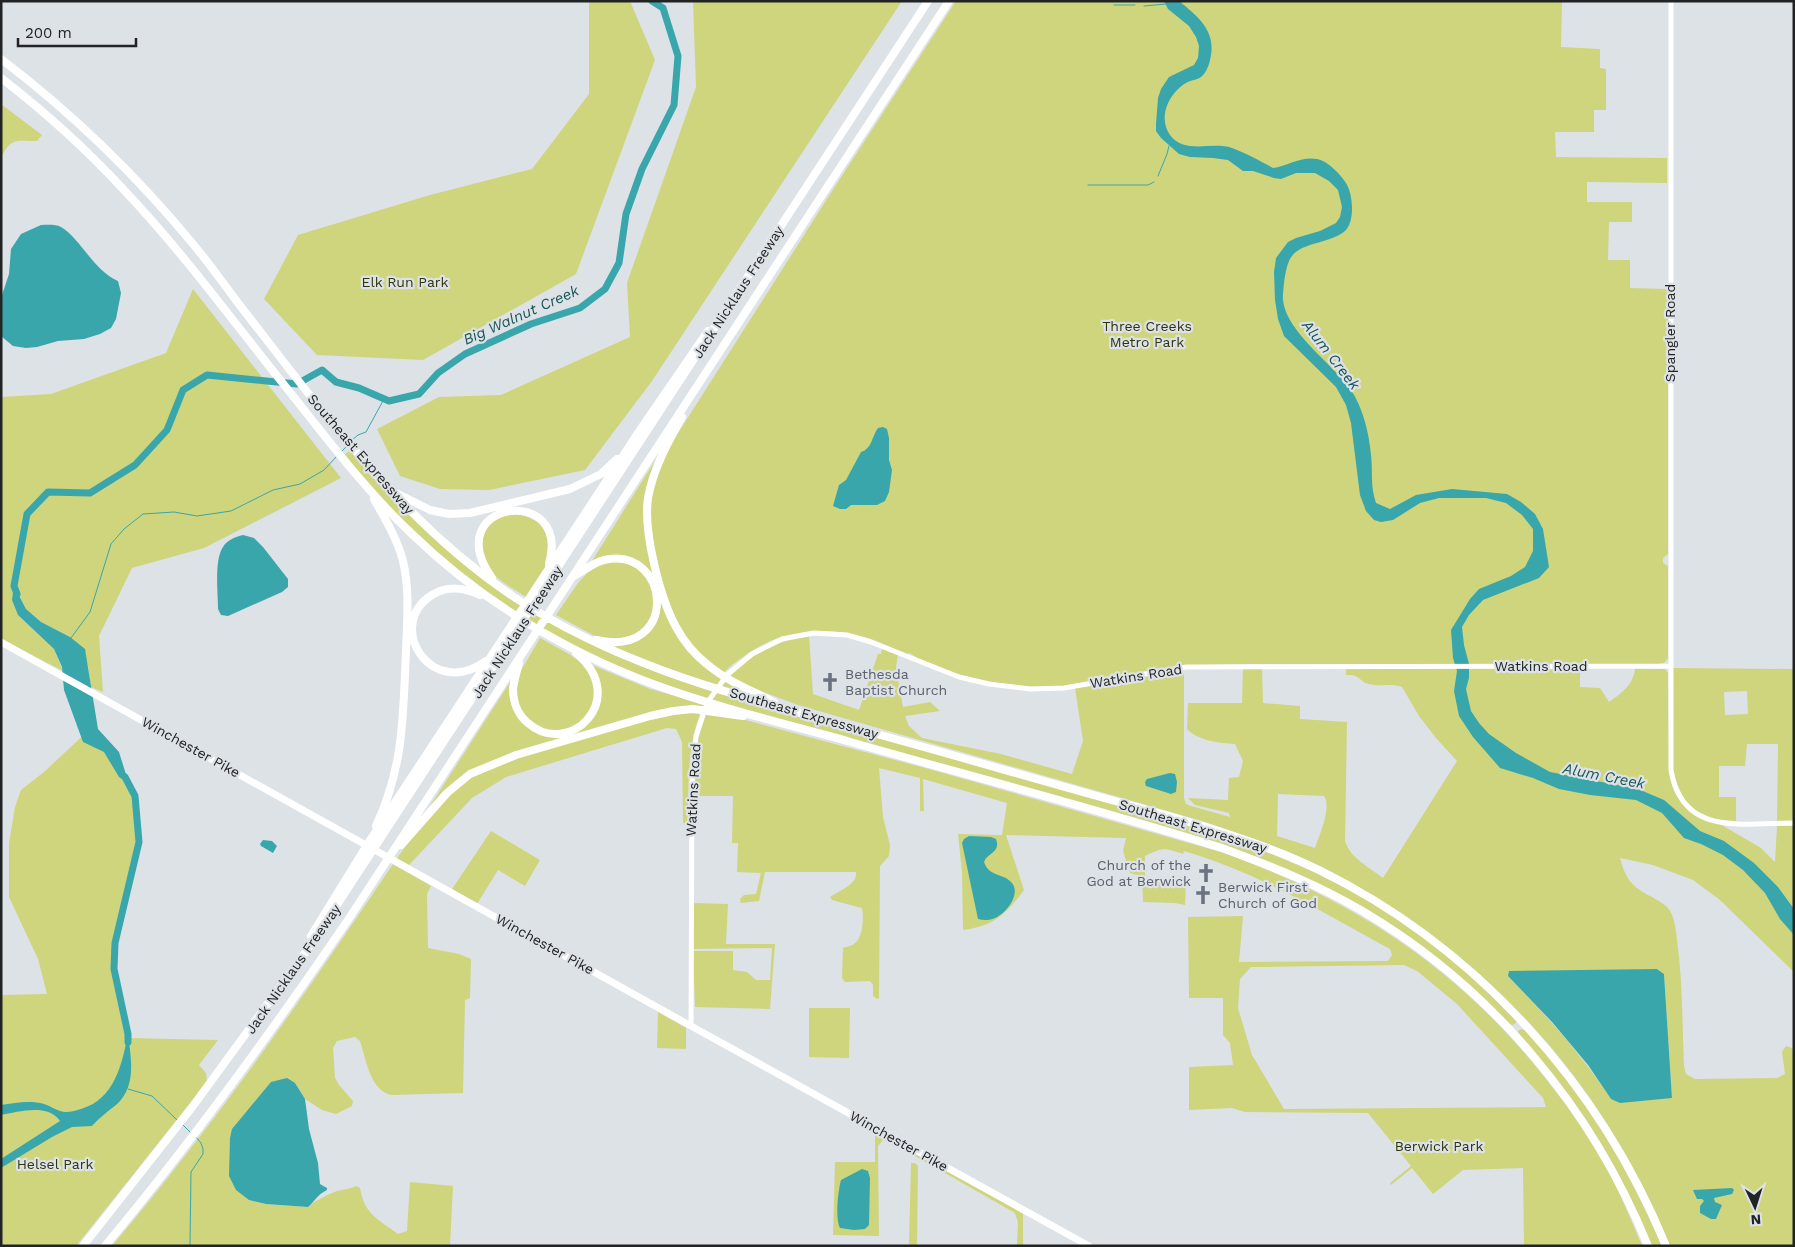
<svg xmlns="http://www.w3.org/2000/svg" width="1795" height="1247" font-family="'Work Sans',sans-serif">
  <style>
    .green { fill: #ced57c; fill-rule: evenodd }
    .water { fill: #39a6ac }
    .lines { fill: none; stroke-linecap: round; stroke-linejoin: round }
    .stream { stroke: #39a6ac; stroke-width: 1 }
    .river { stroke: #39a6ac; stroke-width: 7 }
    .minor { stroke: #fff; stroke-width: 5 }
    .major { stroke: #fff; stroke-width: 7 }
    .highway { stroke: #fff; stroke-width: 8 }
    .labels { text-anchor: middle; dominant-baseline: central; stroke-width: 4.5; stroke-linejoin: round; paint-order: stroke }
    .park-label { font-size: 14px; fill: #31340a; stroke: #dde2e7 }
    .street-label { font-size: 14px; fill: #222325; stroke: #dde2e7 }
    .worship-label { font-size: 14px; fill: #5b616d; stroke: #dde2e7; text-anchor: start }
    .water-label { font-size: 15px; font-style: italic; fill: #185558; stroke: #dde2e7 }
  </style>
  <rect width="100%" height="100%" fill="#dde2e7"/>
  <!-- green -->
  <path class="green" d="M589,1H630L655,60L576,274L423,360L317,355L264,299L298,235L430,195L532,169L589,94Z
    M693,1H902L652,381L585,470L489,490L440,489L400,476L377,429L439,397L501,395L630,337L627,283L696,87Z
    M956,1H1618L1562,2L1561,47L1600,49V68L1606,69V110H1594V132H1555L1556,157L1667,158V183L1587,182V202H1632V222H1609L1608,260H1630V288L1668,289V554L1663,558V563L1668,566V658L1664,663L1658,664L1524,665V670L1580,669V687L1600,688L1609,702C1622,693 1634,684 1635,668L1665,669L1668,673L1669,772C1672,787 1674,797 1687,805L1676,785L1673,768V668L1794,669V821H1777L1778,744H1747L1745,766H1719V797H1736V821L1713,820L1761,848L1775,862L1777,826H1794V972L1720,900L1693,880L1653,865L1620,858C1626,880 1632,887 1652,897C1658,901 1666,904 1670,911C1675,919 1676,931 1677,940C1683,982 1682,1024 1684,1066L1686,1074L1695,1079L1777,1078L1785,1074L1782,1052L1786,1046L1792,1048L1794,1053V1246H1670C1612,1104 1517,987 1388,905C1366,892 1345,878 1322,867C1284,848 1243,835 1202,821L798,705L761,691L729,677C751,654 777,641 809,635L813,694L859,710L878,654H881L882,649L898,655L896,667L903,707L930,702L940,711L905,716L909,726L922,738L1001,754L1072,774L1083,741L1075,688L1179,670L1183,672L1184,675V798L1186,804L1191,806L1230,817L1229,813L1195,805L1188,798L1228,800L1229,778L1239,777L1243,761L1235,744C1220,743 1198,741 1187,729L1188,703H1242L1243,668H1262L1263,703L1300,706V719L1347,722L1345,841C1350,858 1369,867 1383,878L1457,761L1436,738L1419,716L1402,687C1391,683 1380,687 1369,684C1358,681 1361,674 1346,675V669L1400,665C1328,665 1255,662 1183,666C1144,668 1106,682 1068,686C1023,690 975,683 934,665C926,661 917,659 910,653L907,654C894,649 881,642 868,638C829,626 784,629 750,652C740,659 730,665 723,674C712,665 697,655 689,644C668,615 648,546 649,510C650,489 658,470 666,452L834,188ZM1747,691L1748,714L1725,715L1724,692ZM1278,794L1324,796C1332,807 1319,836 1315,848L1277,836ZM1657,969L1664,974L1672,1098L1611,1099C1581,1054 1546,1015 1508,976Z
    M1,104L42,135L37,141C16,141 11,137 1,158Z
    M193,289L341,478L204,548L132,568L99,636L103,692L91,687L88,665L70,637L41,622L26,609L15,587L18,615L54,649L63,671L1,639V397L51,394L166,353Z
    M351,450L381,485L433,537L564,630L614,655L680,680L1185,824C1290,855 1390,902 1471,975C1487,990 1502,1006 1517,1021L1516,1023L1513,1025L1510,1024L1464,982L1423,948L1290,871L686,692C658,682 628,673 601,660C496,609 418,545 344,455Z
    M658,456L651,479L650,551L686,646L747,693L688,676L612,647L613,645C649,646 650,625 660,596L639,563L592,561Z
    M520,513L540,523L549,537L546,566L526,597C514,589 498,581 489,569C477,551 480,525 501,516C506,514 514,514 520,513Z
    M604,562H624L641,570L655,593L652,617L642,631L634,635L618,639L604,638L593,635L556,615L578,583L589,571Z
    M540,638L569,654L583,664L593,678L595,702L581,722L562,731L546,730L528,721L518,703L516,687L519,674Z
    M592,665L650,689L716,707L715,709L689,707L490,762L430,806L514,676L512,700L537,732L581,729L600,688L598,675Z
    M682,711L730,716L816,739L929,769L1224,853C1359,902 1465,973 1553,1088C1574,1114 1595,1143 1610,1173C1621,1197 1632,1221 1642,1246H1524L1523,1168L1463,1170L1433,1194L1412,1168L1391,1185L1390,1183L1411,1166L1368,1113L1245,1112L1232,1108L1189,1110V1067L1233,1065L1230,1043L1223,1035V998H1189L1188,917L1243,916L1239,962L1388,961L1392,955L1390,949C1324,913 1257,872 1184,851L1183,854C1164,848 1164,847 1145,856V880H1186L1185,905L1175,903L1143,902L1142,876L1130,873L1123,851L1126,838L1006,835L1024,890C1006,914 995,926 963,930L962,872L958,834L1002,835L1007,803L923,779L924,811H920V778L879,768L883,817L890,845L889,856L880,866L879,998L877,999L873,996V985L870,981L845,982L842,978L843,948C846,947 852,946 855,943C863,937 864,917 862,908L832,900L830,897C839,891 858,884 856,872H765L759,901L741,903L740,899L744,895L756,894L761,873L737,872L738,843H732L733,796H694L698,740L705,717L700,714C687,748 688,787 689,823H683L682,742L676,729L667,728L506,777L472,798L409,865L397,858L414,835L459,784L487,767L636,722ZM1404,965L1417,971L1457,1004L1543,1098L1546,1107L1284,1109L1252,1055L1238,1008L1240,979L1251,967Z
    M90,729L116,757L135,796L139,842L115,943L114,969L128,1038L218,1040L199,1065L206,1073L207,1082L76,1246H1V995L47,994L38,959L9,897V843L15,807L21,790L44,772Z
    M491,831L540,860L525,886L498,870L477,904L452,889Z
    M393,864L431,886L427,894L428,948L459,954L471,959L470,998L465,1000L463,1093L391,1095C370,1090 366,1059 360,1041L355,1037L337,1041L333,1048L335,1078L339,1085L353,1101L352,1106L336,1114L322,1110L305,1099L295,1083L249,1200L266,1204L308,1207C316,1200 327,1195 337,1191C344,1189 348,1190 356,1186L360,1188C364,1214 378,1219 398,1234L407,1231L410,1182L453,1186L450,1246H112C214,1125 305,995 393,864Z
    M693,903L728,904L726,944H775L770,1009L695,1007L693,951H733V970L747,972L756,980H770L772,948L693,949Z
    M809,1008H850L849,1058L809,1057Z
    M658,1012L686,1028V1049L657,1048Z
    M1521,1029L1525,1030C1585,1092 1627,1167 1662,1246H1651C1631,1195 1605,1145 1573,1101C1556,1079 1537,1058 1519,1036L1518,1031Z
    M879,1132L1023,1212V1246H1017L1018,1222L1015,1213L889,1141L883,1140L878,1146L879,1236L833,1235L835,1162H875V1136H878Z
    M911,1163H915L918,1166L917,1246H909Z"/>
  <!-- water -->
  <path class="water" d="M1164,1H1179C1200,18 1217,32 1210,60C1209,66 1205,74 1201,77C1197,80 1191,80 1186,83C1170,92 1157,117 1170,135C1184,155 1213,141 1232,148C1246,153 1260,161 1273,168C1288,166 1301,156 1317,159C1328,161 1340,174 1346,183C1353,194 1355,220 1346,230C1333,243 1302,242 1292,256C1285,264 1283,290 1283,300C1286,332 1333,364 1351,390C1363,408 1369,433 1371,455C1373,473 1370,485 1376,503L1390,509L1416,495L1452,489L1507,494L1521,502L1535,514L1543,529L1549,567L1539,578L1483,600L1469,615L1462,627L1464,645L1469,664V678L1466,689L1471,711L1479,723L1489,734L1516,753L1550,772L1638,789L1664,800L1700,831L1724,841L1754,863L1778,887L1794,909V935L1780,919L1765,893L1743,870L1723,855L1701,844L1684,838L1662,813L1636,800L1590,795L1559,789L1533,778L1500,768L1473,737L1459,716L1454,691L1457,671L1453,658L1451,630L1470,599L1479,589L1511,576L1525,567L1533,551V529L1522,515L1506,503L1486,498H1439L1420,503L1393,520L1381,522L1374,520L1366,511L1360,495L1351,423L1346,405L1336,387L1284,336L1278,319L1275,300L1274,272L1276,258L1288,242L1296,238L1320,231L1336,223L1340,217L1342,207L1338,190L1329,181L1315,173H1296L1281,179L1274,178L1253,171H1243L1228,160L1213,158L1190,157L1179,154L1161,138L1156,131V124L1158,98L1161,89L1169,77L1194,65L1198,58L1199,46L1196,37L1189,26L1168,9Z
    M41,225C48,225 55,224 61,227C81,239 93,270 118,281L121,293L116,319L111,328L100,334L84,339L58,341L37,347L26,348L13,346L1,336V298L9,274L11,249L21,234Z
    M883,427L887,429L889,438V460L892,470L889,492L885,501L877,505H851L846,509H840L833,506L839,485L846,480L861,452C872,449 872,436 878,428Z
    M243,535L254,538L263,547L288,579V587L282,592L228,616L221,615L218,609C218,593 214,560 223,547C227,540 235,537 243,535Z
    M14,586L26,609L41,622L70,637L85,649L98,729L119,752L129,784L119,777L104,752L83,742L64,690L62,667L54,649L18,615L12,600Z
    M1170,773L1175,774L1177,782L1176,792L1171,794L1146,786L1145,782L1147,779Z
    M969,836L991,837L996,839C1001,853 988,852 984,862C989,877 1003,873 1011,882C1021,892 1009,909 1000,915C994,920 986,921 978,919L962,843L964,839Z
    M263,840L272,841L277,846L273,853L261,846L260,844Z
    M1657,969L1664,974L1672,1098L1620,1103L1611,1099L1588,1065L1552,1022L1508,976L1509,971Z
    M128,1034C131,1059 137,1086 116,1105C107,1112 99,1118 92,1126L72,1127L52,1137L1,1168V1159L60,1121C48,1103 18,1112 1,1115V1105C15,1103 30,1100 44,1104C51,1106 58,1112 66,1112C71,1112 77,1110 81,1109C115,1099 122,1064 128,1034Z
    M287,1078L295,1083L305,1099L309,1129L318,1163L320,1184L327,1188V1190C318,1194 315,1201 308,1207L266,1204L249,1200L236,1190L229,1176L230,1138L232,1129L271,1082Z
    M862,1169L868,1171L870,1178L869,1225L865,1229L854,1230L840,1228C835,1218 838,1191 841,1180Z
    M1732,1188L1734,1190L1732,1194L1714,1198L1715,1202L1722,1205L1716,1219H1711L1700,1213V1206L1704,1201L1702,1199H1697L1693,1190Z"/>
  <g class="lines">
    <!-- stream -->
    <path class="stream" d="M1114,5H1135
      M1144,6L1166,4
      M1158,176L1167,154L1169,146
      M1088,185H1148L1154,182
      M352,440L358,435L366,432L384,399
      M342,451L348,445
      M71,638L90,612L111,544L124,529L143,514L174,512L197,516L231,511L273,490L300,484L324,470L337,456
      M128,1089L152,1096L178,1121
      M183,1125L191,1133
      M190,1246L191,1172L203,1154V1149L201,1143L196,1137"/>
    <!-- river -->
    <path class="river" d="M17,594L14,586L27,514L48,492L90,493L135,465L167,430L183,390L207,375L297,384L322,370L336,382L359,388L389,401L419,394L438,373L465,354L531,324L580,308L605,289L619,263L626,214L642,169L674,105L678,56L663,8L652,1
      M125,777L135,796L139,842L115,943L114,969L128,1034V1042"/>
    <!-- minor -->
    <path class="minor" d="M1671,1V770C1682,837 1742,823 1794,823
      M691,1026L692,783L696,736L707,703L727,675L752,654L782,639L814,633L847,635L871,642L959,677L989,684L1030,689L1064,688L1186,667L1670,666"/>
    <!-- major -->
    <path class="major" d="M1,642L691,1026L1089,1246"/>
    <!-- highway -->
    <path class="highway" d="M1,59C72,113 136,175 193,244C209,263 223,283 238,303C321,409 400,521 514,597C616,664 724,692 840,724C926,747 1011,772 1097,796C1172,817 1248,836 1319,870C1476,947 1600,1085 1666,1246
      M1,78C45,112 86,149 123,189C182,251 232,320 285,386C326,437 365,490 412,534C480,600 564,651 653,684C718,708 787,724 854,743C977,778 1101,810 1222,848C1271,866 1319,885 1364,912C1492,988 1592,1108 1648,1246
      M682,417C668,442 653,469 648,498C643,531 660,598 676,627C684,642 695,655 708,665C727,681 752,691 774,702
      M396,493L430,510L449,514L470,513L570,489L601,474L617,459
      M374,499C385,519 397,538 403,561C410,591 407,621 406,651C403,716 404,766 376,826
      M574,576C584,571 594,562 604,560C671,545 681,659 596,640
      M492,578C437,501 572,482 549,564
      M480,595C464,588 448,585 432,595C384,625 431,701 486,661
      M519,663C517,671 514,680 513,689C513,702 518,715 528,723C569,759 631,699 576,653
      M401,845L447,793L470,774L516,755L650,716L673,711L693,709L743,716
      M311,936L367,845L640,430L708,331
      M83,1246L193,1106L310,946L928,1
      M105,1246C193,1141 273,1030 350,917L949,1"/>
  </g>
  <!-- icons -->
  <defs>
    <g id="church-bare" transform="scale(1.5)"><path d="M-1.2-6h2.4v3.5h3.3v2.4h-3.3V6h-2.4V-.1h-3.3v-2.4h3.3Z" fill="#6b7280" stroke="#dde2e7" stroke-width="2.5" paint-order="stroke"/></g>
  </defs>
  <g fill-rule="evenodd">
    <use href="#church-bare" x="830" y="682"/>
    <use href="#church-bare" x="1206" y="873"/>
    <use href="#church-bare" x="1203" y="895"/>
  </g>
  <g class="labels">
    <!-- park labels -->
    <g class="park-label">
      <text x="405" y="282">Elk Run Park</text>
      <text x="1147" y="326">Three Creeks<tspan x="1147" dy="16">Metro Park</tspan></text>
      <text x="1439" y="1146">Berwick Park</text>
      <text x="55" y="1164">Helsel Park</text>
    </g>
    <!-- street labels -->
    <g class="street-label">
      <text transform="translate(738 292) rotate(-57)">Jack Nicklaus Freeway</text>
      <text transform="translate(1670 333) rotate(-90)">Spangler Road</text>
      <text transform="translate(361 454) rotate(49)">Southeast Expressway</text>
      <text transform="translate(517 632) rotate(-57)">Jack Nicklaus Freeway</text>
      <text x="1541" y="666">Watkins Road</text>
      <text transform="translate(1136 676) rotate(-9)">Watkins Road</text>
      <text transform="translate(804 713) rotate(16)">Southeast Expressway</text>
      <text transform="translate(191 747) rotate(29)">Winchester Pike</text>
      <text transform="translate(693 790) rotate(-87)">Watkins Road</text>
      <text transform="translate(1193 826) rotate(17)">Southeast Expressway</text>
      <text transform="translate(545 944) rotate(29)">Winchester Pike</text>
      <text transform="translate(293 969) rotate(-55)">Jack Nicklaus Freeway</text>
      <text transform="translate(899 1141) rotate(29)">Winchester Pike</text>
    </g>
    <!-- worship labels -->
    <g class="worship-label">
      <text x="845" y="674">Bethesda<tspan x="845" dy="16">Baptist Church</tspan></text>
      <text x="1191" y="865" text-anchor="end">Church of the<tspan x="1191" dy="16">God at Berwick</tspan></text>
      <text x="1218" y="887">Berwick First<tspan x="1218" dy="16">Church of God</tspan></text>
    </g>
    <!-- water labels -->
    <g class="water-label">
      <text transform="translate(521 315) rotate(-24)">Big Walnut Creek</text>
      <text transform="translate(1331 355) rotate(52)">Alum Creek</text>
      <text transform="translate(1604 776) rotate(11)">Alum Creek</text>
    </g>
  </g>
  <!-- border -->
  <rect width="1795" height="1247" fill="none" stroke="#222325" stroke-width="5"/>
  <!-- north arrow -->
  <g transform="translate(1755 1207) rotate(176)" stroke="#dde2e7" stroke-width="4" paint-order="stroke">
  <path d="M0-4L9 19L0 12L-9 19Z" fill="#222325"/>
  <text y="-8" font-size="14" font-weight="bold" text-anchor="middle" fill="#222325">N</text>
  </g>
  <!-- scale -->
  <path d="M18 38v8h118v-8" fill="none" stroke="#222325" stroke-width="2.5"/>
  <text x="25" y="38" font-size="15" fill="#222325" stroke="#dde2e7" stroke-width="4" paint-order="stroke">200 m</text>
</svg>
